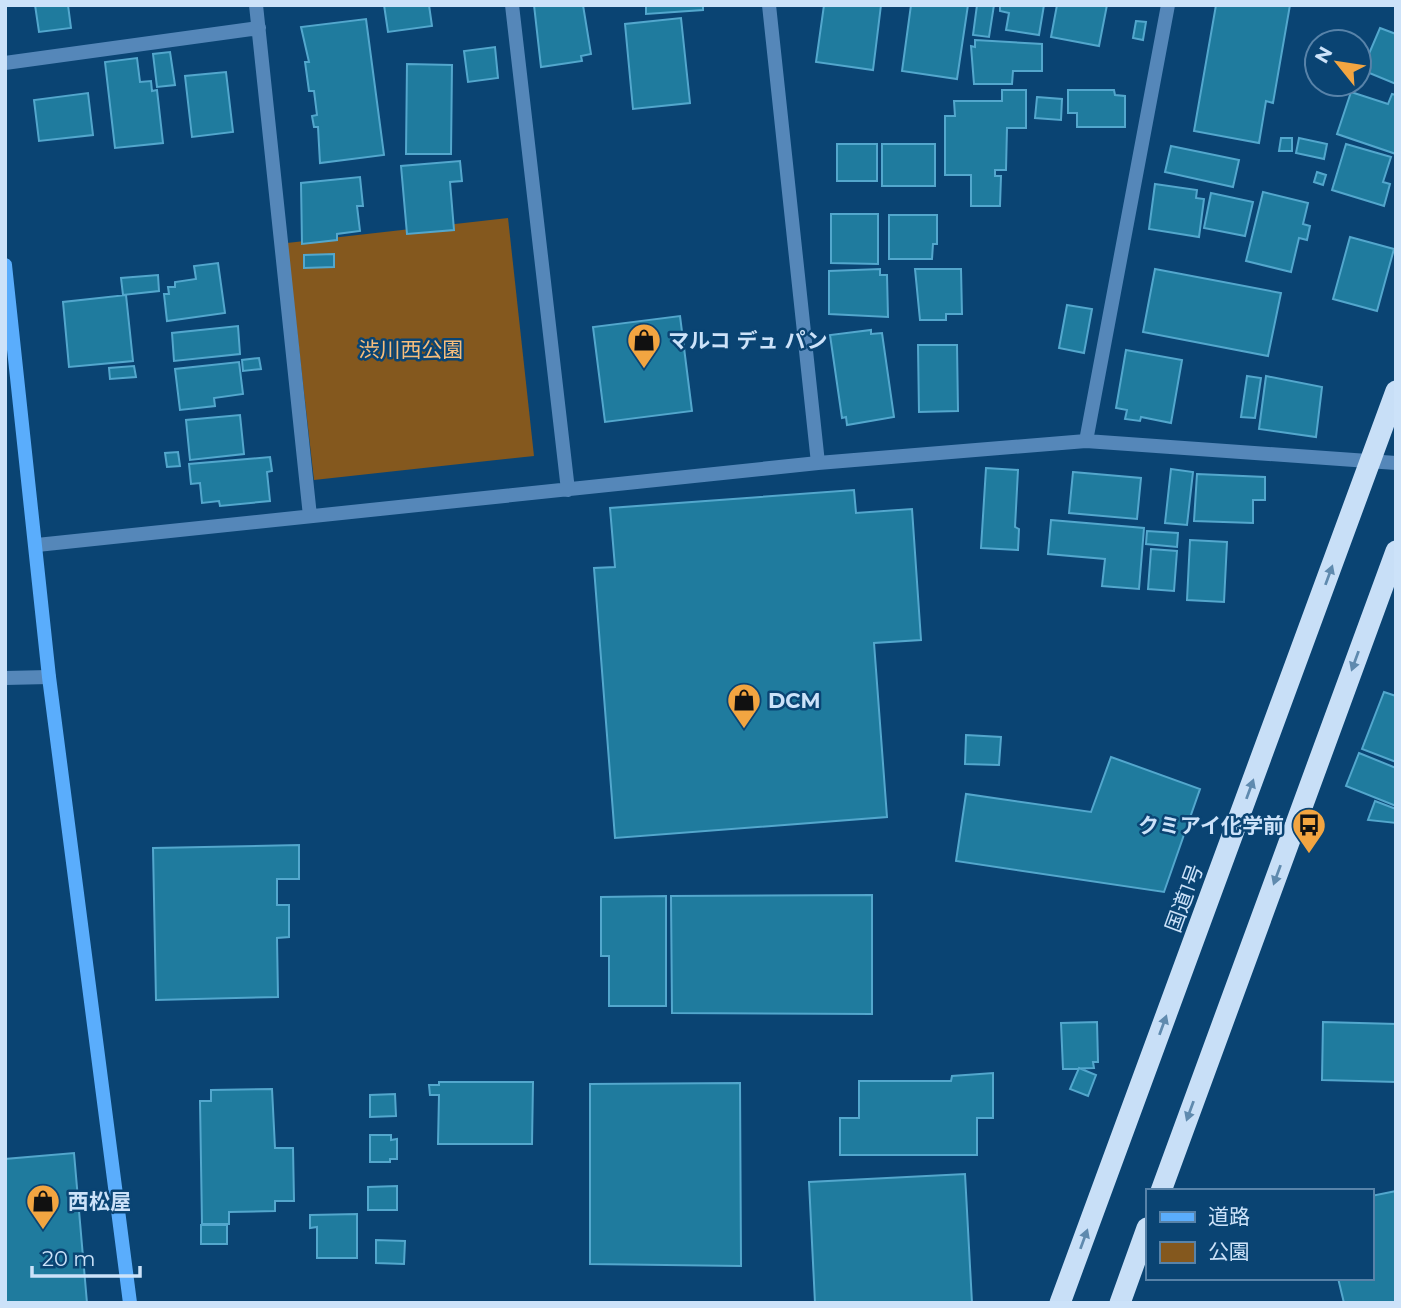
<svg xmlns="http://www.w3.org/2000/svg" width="1401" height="1308" font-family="Montserrat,'Noto Sans JP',sans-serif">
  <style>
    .green { fill: #84581e }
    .building { fill: #1f7b9e; stroke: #53a7cd; stroke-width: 2 }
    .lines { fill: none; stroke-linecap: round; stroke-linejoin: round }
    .street { stroke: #5587b9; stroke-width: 14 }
    .secondary { stroke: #5aadfc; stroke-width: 14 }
    .highway { stroke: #c8dff7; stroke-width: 21 }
    .oneway { fill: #5f8aae }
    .labels { text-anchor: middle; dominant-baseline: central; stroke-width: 5; stroke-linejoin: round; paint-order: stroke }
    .poi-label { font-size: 21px; font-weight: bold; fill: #cce2f9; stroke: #0a4473; text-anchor: start }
    .park-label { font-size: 21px; fill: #f7be7c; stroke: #0a4473 }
    .street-label { font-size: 21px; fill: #cce2f9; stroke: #0a4473 }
  </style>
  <rect width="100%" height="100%" fill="#0a4473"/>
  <!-- green -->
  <path class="green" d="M508,218L534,456L314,480L287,243Z"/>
  <!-- building -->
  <path class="building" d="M35,5H68L71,28L39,32Z
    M384,5H429L432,26L388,32Z
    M534,5H583L591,54L581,56L582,61L541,67Z
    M646,5H703V10L646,14Z
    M824,5H881L873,70L816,62Z
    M911,5H968L957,79L902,71Z
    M977,5H994L989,37L973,35Z
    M1000,5H1044L1039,35L1006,30L1009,13L1000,11Z
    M1057,5H1107L1099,46L1051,37Z
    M1216,5H1290L1273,103L1266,101L1259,143L1194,131Z
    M681,18L690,103L633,109L625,24Z
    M366,19L384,155L320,163L318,127H314L312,116L317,115L314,91H309L305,62H309L301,27Z
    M1136,21L1146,22L1143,40L1133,38Z
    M1380,28L1396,34V84L1362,70Z
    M975,40L1042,44V71H1013L1012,84H974L971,46L975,47Z
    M495,47L498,78L468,82L464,51Z
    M170,52L175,85L157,87L153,54Z
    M137,58L140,82L151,81L152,91L157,90L163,143L115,148L105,62Z
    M407,64L452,65L451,154H406Z
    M226,72L233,132L192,137L185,76Z
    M1002,90H1026V128H1007L1006,170H995V176H1001L1000,206H971V175H945V116H955L954,101H1002Z
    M1068,90H1114L1115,95L1125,96V127H1077V113H1068Z
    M1351,92L1388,104L1392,94L1396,95V154L1337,134Z
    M88,93L93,135L39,141L34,100Z
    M1037,97L1062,99L1061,120L1035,118Z
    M1281,138H1292V151H1279Z
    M1299,138L1327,144L1324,159L1296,153Z
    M837,144H877V181H837Z
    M882,144H935V186H882Z
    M1346,144L1391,157L1383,182L1390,184L1384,206L1332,190Z
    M1171,146L1239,160L1233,187L1165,172Z
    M460,161L462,181L450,182L454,230L407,234L401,166Z
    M1317,172L1326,175L1323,185L1314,182Z
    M360,177L363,206H357L360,231L337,234V240L302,244L301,183Z
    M1155,184L1197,190L1196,198L1204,199L1199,237L1149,229Z
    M1263,192L1308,203L1303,224L1310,226L1307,240L1299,238L1291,272L1246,261Z
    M1211,193L1253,202L1245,236L1204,228Z
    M831,214H878V264L831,263Z
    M889,215H937V244H933L932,259H889Z
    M1350,237L1394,249L1377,311L1333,299Z
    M334,254V267L304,268V255Z
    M218,263L225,313L167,321L164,294H169L168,287H175V282L196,279L194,266Z
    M880,269V275H887L888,317L829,314V271Z
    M915,269H961L962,314H946V320H920Z
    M1155,269L1281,293L1268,356L1143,332Z
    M158,275L159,291L123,295L121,278Z
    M126,295L133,361L69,367L63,302Z
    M1067,305L1092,309L1084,353L1059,348Z
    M680,316L692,411L605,422L593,327Z
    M238,326L240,354L174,361L172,333Z
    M871,330V334L882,333L894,417L847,425L846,417L842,418L830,335Z
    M918,345H957L958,411L919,412Z
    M1126,350L1182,360L1171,423L1141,417L1140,421L1125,419L1127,410L1116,408Z
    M259,358L261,369L243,371L242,360Z
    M239,362L243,394L214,398L215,406L180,410L175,369Z
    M134,366L136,377L110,379L109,368Z
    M1247,376L1261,378L1255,418L1241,417Z
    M1266,376L1322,387L1316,437L1259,429Z
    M240,415L244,454L190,460L186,420Z
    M178,452L180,466L167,467L165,453Z
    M270,457L272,471L267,472L270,501L220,506L219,501L202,503L200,483L191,484L189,464Z
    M986,468L1018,470L1015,527L1019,529L1018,550L981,548Z
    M1171,469L1193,472L1187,525L1165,523Z
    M1073,472L1141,478L1137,519L1069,513Z
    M1197,474L1265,477V500H1253V523L1194,521Z
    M854,490L856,513L912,509L921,640L874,643L887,817L615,838L594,568L615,567L610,508Z
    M1051,520L1144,528L1139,589L1102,586L1105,559L1048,554Z
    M1147,531L1178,533L1177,547L1146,544Z
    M1190,540L1227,542L1224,602L1187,600Z
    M1151,549L1177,551L1174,591L1148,589Z
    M1384,692L1396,696V762L1362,749Z
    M966,735L1001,737L999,765L965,764Z
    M1359,753L1396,768V806L1346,786Z
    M1111,757L1200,789L1164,892L956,861L966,794L1091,812Z
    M1375,801L1396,809V823L1368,820Z
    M299,845V879H277V905H289V937L277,938L278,997L156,1000L153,848Z
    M872,895V1014L672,1013L671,896Z
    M666,896V1006H609V956H601V897Z
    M1097,1022L1098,1062H1093L1094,1068L1063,1069L1061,1023Z
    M1323,1022L1396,1024V1082L1322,1080Z
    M1079,1068L1096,1075L1088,1096L1070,1089Z
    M993,1073V1118H977V1155H840V1118H859V1081H951L952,1076Z
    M439,1082H533L532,1144H438L439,1095H430L429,1085H439Z
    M740,1083L741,1266L590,1264V1084Z
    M272,1089L275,1148H293L294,1201H275V1211L229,1212V1224H202L200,1101H211V1090Z
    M395,1094L396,1116L370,1117V1095Z
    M370,1135H391V1140L397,1139V1159H390V1162H370Z
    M74,1153L87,1303H5V1159Z
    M965,1174L972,1303H815L809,1182Z
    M397,1186V1210H368V1187Z
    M1396,1191V1303H1344L1338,1278H1371V1196Z
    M357,1214V1258H317V1227L310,1228V1215Z
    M201,1225H227V1244H201Z
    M376,1240L405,1241L404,1264L376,1263Z"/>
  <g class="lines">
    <!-- street -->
    <path class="street" d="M256,5L310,516
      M512,5L568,490
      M769,5L818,463
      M5,63L259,28
      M1086,441L1168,5
      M37,545L818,463L1086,441L1396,463
      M5,678L49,677"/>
    <!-- secondary -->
    <path class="secondary" d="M5,265L49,677L130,1303"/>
    <!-- highway -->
    <path class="highway" d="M1161,1191L1396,551
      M1060,1303L1396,391
      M1120,1303L1147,1228"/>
  </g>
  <!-- one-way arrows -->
  <defs><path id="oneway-solid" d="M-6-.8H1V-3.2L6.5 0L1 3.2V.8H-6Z" transform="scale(1.75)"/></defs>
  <g class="oneway">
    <use href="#oneway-solid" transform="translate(1329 575) rotate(-70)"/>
    <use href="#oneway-solid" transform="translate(1355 661) rotate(110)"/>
    <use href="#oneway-solid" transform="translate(1250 789) rotate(-70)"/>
    <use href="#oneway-solid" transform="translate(1277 875) rotate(110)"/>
    <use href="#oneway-solid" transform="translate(1163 1025) rotate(-70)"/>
    <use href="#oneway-solid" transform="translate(1190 1111) rotate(110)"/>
    <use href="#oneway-solid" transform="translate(1084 1239) rotate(-70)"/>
  </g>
  <!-- icons -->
  <defs>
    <g id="shop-pin" transform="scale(1.75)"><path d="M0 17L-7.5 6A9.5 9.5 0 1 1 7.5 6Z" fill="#f2a541" stroke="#0a4473"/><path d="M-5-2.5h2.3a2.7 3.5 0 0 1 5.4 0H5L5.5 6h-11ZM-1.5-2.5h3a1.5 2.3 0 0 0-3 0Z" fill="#111"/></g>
    <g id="bus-pin" transform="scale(1.75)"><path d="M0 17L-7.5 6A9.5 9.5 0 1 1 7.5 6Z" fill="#f2a541" stroke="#0a4473"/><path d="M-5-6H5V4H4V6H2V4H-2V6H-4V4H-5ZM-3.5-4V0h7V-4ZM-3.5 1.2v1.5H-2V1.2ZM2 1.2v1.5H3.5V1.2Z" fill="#111"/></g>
  </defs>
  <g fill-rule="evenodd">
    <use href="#shop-pin" x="644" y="340"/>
    <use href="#shop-pin" x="744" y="700"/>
    <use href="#bus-pin" x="1309" y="825"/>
    <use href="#shop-pin" x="43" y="1201"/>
  </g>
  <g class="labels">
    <!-- poi labels -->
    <g class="poi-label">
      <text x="668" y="340">マルコ デュ パン</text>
      <text x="768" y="700">DCM</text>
      <text x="1284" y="825" text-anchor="end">クミアイ化学前</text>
      <text x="68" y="1201">西松屋</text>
    </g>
    <!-- park labels -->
    <g class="park-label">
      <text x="411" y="349">渋川西公園</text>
    </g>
    <!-- street labels -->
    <g class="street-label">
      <text transform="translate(1184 898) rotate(-70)">国道1号</text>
    </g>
  </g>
  <!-- border -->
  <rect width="1401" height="1308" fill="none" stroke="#cce2f9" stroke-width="14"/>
  <!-- legend -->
  <rect x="1146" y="1189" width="228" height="91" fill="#0a4473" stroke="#5883a9" stroke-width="2"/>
  <rect x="1160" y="1212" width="35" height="10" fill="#5aadfc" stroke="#5883a9" stroke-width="2"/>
  <text x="1208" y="1224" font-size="21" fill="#cce2f9">道路</text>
  <rect x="1160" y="1242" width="35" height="21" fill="#84581e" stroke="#5883a9" stroke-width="2"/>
  <text x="1208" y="1259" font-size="21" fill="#cce2f9">公園</text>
  <!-- north arrow -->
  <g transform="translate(1338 63) rotate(300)"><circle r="33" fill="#0a4473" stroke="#5883a9" stroke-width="2"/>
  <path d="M0-5L12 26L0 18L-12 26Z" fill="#f2a541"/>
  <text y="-10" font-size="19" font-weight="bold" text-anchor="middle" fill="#cce2f9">N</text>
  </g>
  <!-- scale -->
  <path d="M32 1266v10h108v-10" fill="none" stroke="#cce2f9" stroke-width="3.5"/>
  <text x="42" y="1266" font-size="21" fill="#cce2f9" stroke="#0a4473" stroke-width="5" paint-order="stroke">20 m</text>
</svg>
